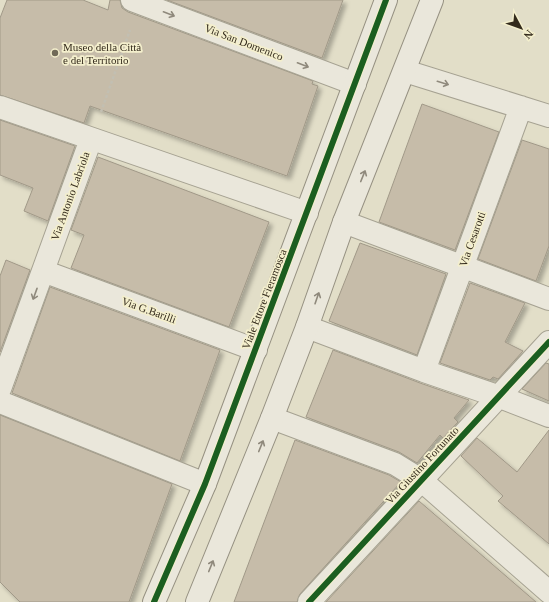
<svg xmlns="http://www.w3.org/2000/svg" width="549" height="602" font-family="'Times New Roman',serif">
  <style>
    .building { fill: #c6bca9; stroke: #a19988; filter: url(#shadow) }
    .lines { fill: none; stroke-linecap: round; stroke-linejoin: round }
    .street-casing { stroke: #a6a292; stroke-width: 24 }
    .secondary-casing { stroke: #969182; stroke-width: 24 }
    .path { stroke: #c2bfb2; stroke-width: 2.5; stroke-dasharray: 3 2; stroke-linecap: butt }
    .street { stroke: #eae7db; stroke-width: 22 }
    .secondary { stroke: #eae7db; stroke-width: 22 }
    .cycleway-casing { stroke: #f4efcd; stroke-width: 8 }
    .cycleway { stroke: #1b5e20; stroke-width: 6 }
    .oneway { stroke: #8f897c }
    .poi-dot { fill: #716a58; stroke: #f4efcd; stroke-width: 1.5 }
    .labels { text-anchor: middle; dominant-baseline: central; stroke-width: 3.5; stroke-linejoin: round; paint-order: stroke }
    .street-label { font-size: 11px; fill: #342b1c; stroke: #f4efcd }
    .poi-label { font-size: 11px; fill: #342b1c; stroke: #f4efcd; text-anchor: start }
  </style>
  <defs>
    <filter id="shadow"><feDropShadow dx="3.5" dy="3.5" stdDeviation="2" flood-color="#0004"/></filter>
  </defs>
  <rect width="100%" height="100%" fill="#e2dec8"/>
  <!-- building -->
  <path class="building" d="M7,0H83L108,10L110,0H120L122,8L128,12L313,81L312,84L318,86L287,176L90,106L84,123L0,95V18Z
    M167,0H343L322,58Z
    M422,104L499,132L455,250L379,222Z
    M0,120L75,146L48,221L24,211L33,188L0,175Z
    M522,140L549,149V246L536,281L478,259Z
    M98,157L269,222L229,327L71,268L84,235L71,230Z
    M360,243L446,274L417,355L329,321Z
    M6,260L30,270L0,352V276Z
    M470,283L525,303L505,342L523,351L498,379L493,377L490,380L440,363Z
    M50,287L220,350L180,461L12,393Z
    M333,350L420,383L469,400L454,418L458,422L443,438L440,435L417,463L399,452L306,417Z
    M546,363L549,364V401L522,389Z
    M0,415L172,484L129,602H20L0,582Z
    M549,430V544L498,501L503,496L461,456L477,438L517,472Z
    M295,440L389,475L401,482L300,594L297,602H234Z
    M419,501L536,602H326Z"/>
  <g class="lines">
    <!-- street casing -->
    <g class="street-casing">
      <path id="street" d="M132,0L355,84
        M405,71L549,116
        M0,107L307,213
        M344,222L549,299
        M43,271L256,350
        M307,327L424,371L500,397L549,416
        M424,371L521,107
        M0,389L91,139
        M0,402L205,484
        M272,418L395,464L421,480L549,592
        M309,602L549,342"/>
    </g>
    <!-- secondary casing -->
    <g class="secondary-casing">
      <path id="secondary" d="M154,602L205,484L386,0
        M197,602L272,418L307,327L344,222L432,0"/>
    </g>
    <!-- path -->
    <path class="path" d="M101,112L130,30"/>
    <!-- street -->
    <use href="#street" class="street"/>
    <!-- secondary -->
    <use href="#secondary" class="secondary"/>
    <!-- cycleway casing -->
    <g class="cycleway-casing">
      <path id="cycleway" d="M154,602L205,484L386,0
        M309,602L549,342"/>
    </g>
    <!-- cycleway -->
    <use href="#cycleway" class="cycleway"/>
  </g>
  <!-- one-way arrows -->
  <defs><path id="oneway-shaft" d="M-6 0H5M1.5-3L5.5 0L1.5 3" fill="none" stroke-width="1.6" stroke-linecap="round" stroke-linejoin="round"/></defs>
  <g class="oneway">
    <use href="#oneway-shaft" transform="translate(169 14) rotate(21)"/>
    <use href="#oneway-shaft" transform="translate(303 65) rotate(21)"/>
    <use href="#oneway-shaft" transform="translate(443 83) rotate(17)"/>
    <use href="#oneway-shaft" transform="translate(363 176) rotate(-68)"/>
    <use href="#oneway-shaft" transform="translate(35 294) rotate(110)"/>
    <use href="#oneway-shaft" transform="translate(317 298) rotate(-71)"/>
    <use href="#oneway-shaft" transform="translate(261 446) rotate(-68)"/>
    <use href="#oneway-shaft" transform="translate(211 566) rotate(-68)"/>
  </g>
  <!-- markers -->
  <circle class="poi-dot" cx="55" cy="53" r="4"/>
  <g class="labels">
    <!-- street labels -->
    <g class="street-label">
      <text transform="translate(244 42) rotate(21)">Via San Domenico</text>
      <text transform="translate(70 196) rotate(-70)">Via Antonio Labriola</text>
      <text transform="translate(472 239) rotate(-70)">Via Cesarotti</text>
      <text transform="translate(264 299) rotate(-69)">Viale Ettore Fieramosca</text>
      <text transform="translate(149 310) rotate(20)">Via G.Barilli</text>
      <text transform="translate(422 465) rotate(-47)">Via Giustino Fortunato</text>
    </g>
    <!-- poi labels -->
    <g class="poi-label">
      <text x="63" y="47">Museo della Città<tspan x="63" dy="13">e del Territorio</tspan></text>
    </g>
  </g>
  <!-- north arrow -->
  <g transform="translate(521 28) rotate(131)" stroke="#f4efcd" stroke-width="3" paint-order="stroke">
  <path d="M0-3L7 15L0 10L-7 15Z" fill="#342b1c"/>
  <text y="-6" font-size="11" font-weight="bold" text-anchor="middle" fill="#342b1c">N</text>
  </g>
</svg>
